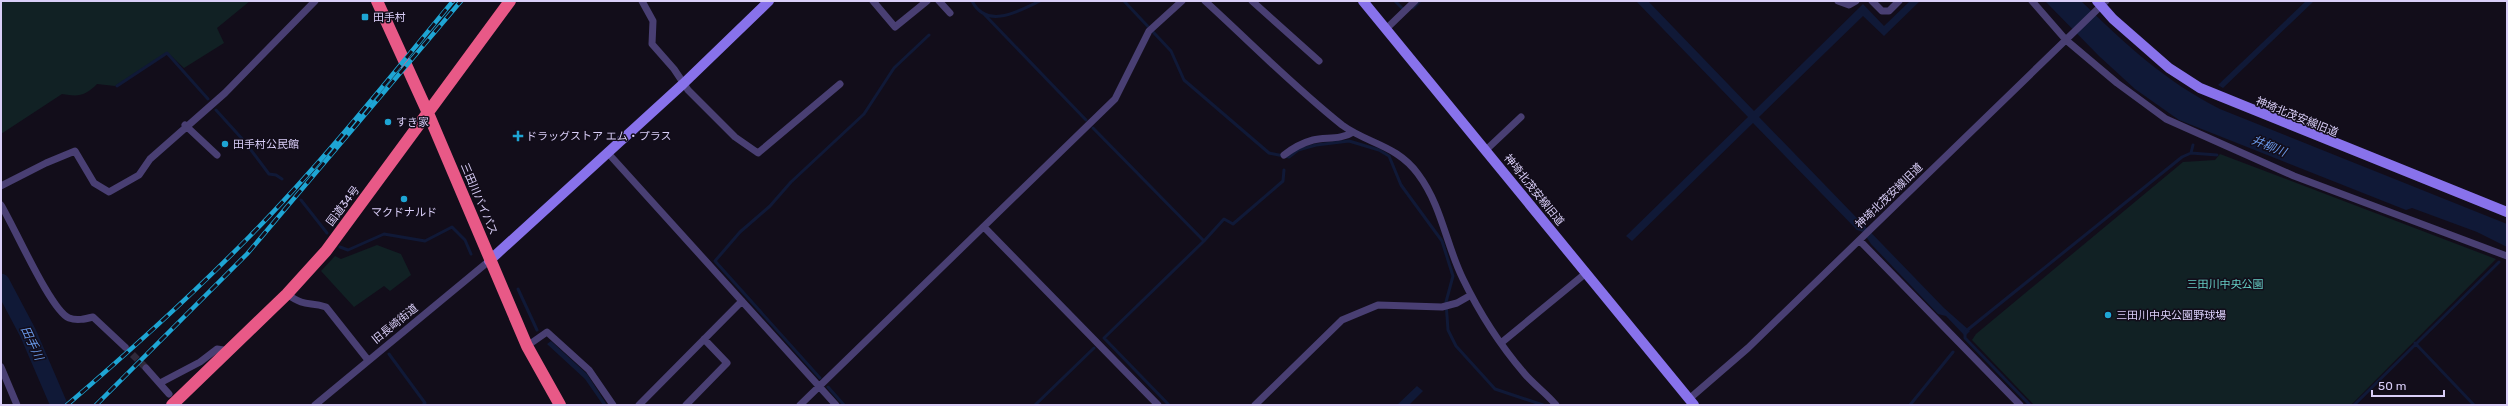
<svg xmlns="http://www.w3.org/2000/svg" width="2508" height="406" font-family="Rubik,'Noto Sans JP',sans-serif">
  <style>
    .green { fill: #112124 }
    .water { fill: #101937 }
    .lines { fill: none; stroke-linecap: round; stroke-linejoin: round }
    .stream { stroke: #101937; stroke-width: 3 }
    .river { stroke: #101937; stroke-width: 17 }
    .street-tunnel { stroke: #302a3b; stroke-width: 7; stroke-dasharray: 7 3.5; stroke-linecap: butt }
    .street { stroke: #493f73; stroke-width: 7 }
    .secondary { stroke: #8872eb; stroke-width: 10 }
    .highway { stroke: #e85987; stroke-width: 12 }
    .rail-casing { stroke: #1ea5d4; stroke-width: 4.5 }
    .rail { stroke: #120d1a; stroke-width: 3; stroke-dasharray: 9; stroke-linecap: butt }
    .poi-dot { fill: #1ea5d4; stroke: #120d1a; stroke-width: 1.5 }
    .labels { text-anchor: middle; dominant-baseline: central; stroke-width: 3; stroke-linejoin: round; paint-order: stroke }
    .poi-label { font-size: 11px; fill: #d9cef8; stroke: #120d1a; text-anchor: start }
    .street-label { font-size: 11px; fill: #d9cef8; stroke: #120d1a }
    .park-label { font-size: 11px; fill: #65cdc4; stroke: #120d1a }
    .water-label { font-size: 12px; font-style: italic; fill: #6a9aea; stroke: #120d1a }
  </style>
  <rect width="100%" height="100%" fill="#120d1a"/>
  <!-- green -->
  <path class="green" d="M1,1H250L217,28L224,43L184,68L167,52L115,86L97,84C85,96 79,97 62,94L1,134Z
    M2220,154L2496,259L2351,405H2034L1972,340L1976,334L2183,162L2215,160Z
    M377,245L401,254L411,275L390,291L384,286L354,307L321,271L335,256L341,259Z"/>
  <!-- water -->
  <path class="water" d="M1636,1H1648L1754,111L1863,4L1884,26L1910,1H1920L1884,36L1863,16L1759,117L1944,308L1970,331L1965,336L1946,316L1938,314L1871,244L1863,232L1857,230L1753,123L1632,241L1626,236L1748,117Z
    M2045,1H2081C2124,43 2166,82 2220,109L2507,224V247L2477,232L2412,208L2406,210L2179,120L2135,89L2099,56Z
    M2306,1H2314L2223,88L2218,85Z
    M551,341L587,374L607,405H603L585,379L547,344Z
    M1417,386L1423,391L1409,405H1397Z"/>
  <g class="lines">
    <!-- stream -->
    <path class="stream" d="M972,1C987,30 1019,11 1040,1
      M1124,1L1171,51L1184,80L1269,153L1289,157L1298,150L1316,145L1349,141L1379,150L1389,156L1401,185L1442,241L1453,276L1446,302L1448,330L1456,346L1495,389L1543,405
      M1395,1L1405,11
      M1413,8L1420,1
      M984,14L1086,120
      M117,86L167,53L208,99
      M216,110L245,142L269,174L276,175L282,179
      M1093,128L1204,241L1104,338L1169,405
      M2191,153L2217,155
      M301,200L327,233
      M1204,241L1224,219L1233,224L1283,181L1284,170
      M340,247L348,250L384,234L425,241L452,227L465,240L471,254
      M518,289L537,330
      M1966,331L2182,157L2191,153L2193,145
      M1965,333V338L2030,405
      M2415,343L2474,405
      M389,354L425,403L423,405
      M820,378L715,261L740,232L770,206L791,182L864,114L894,68L929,35
      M828,387L844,405
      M1035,405L1094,348
      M1910,405L1953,352
      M2354,405L2499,262"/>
    <!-- river -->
    <path class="river" d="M1,282L28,333L59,405"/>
    <!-- street-tunnel -->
    <path class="street-tunnel" d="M125,347L146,368"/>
    <!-- street -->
    <path class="street" d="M642,1L653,21L652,44L674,69L688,90L735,137L758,153L840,84
      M873,1L895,27L927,1
      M939,1L950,13
      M1205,1C1250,42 1294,87 1342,125C1368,144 1397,145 1418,174C1442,206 1446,245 1463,279C1479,312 1500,345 1524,373C1533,384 1546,393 1556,405
      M1252,1L1319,61
      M1838,1L1849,5L1856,1
      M1872,1L1882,11H1889L1899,1
      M2032,1L2066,40L2117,83L2166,119L2294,176L2507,256
      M1386,29L1415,1
      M185,125L217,155
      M1486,150L1521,117
      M607,152L836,405
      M1284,155C1293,148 1302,143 1313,140C1326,137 1341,140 1353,132
      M1,186L46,163L75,151L94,183L109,192L139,175L150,159L225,93L315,1
      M1,205C14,226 51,311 69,318C77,321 85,319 93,317L125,347
      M984,227L1158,405
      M1860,241L2020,405
      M287,294C306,308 309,301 326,307L368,360
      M1501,343L1586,273
      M527,346L547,332L589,370L613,405
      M1,367L17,405
      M146,368L169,394
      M160,383L200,362L217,349L230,351
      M1689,399L1748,348L2106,1
      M315,405L489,261
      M639,405L742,301
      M686,405L727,363L704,339
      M800,405L1115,99L1149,31L1182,1
      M1255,405L1342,320L1378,305L1442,307L1457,303L1471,295"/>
    <!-- secondary -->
    <path class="secondary" d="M1363,1L1694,405
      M2097,1L2113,19L2169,68L2200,88L2507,212
      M489,261L683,84L769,1"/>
    <!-- highway -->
    <path class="highway" d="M377,1L428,113L527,346L560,405
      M172,405L287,294L326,251L510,1"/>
    <!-- rail casing -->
    <g class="rail-casing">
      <path id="rail" d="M67,405C130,351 191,296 249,237C322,163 387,81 453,1
        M96,405L247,254L461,1"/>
    </g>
    <!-- rail -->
    <use href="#rail" class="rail"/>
  </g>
  <!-- markers -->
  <g class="poi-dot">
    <rect x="361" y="13" width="8" height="8" rx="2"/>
    <circle cx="388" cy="122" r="4"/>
    <path d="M516 130h4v4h4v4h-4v4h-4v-4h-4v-4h4z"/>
    <circle cx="225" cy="144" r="4"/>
    <circle cx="404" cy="199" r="4"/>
    <circle cx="2108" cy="315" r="4"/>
  </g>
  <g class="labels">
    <!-- poi labels -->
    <g class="poi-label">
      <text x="373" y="17">田手村</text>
      <text x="396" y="122">すき家</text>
      <text x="526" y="136">ドラッグストア エム・プラス</text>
      <text x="233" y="144">田手村公民館</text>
      <text x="404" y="212" text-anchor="middle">マクドナルド</text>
      <text x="2116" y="315">三田川中央公園野球場</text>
    </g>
    <!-- street labels -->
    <g class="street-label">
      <text transform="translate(2297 117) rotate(22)">神埼北茂安線旧道</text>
      <text transform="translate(1534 190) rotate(51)">神埼北茂安線旧道</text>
      <text transform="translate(1889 196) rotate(-44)">神埼北茂安線旧道</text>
      <text transform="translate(479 199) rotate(67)">三田川バイパス</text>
      <text transform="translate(343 206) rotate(-53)">国道34号</text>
      <text transform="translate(395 324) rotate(-39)">旧長崎街道</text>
    </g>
    <!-- park labels -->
    <g class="park-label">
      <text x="2225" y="284">三田川中央公園</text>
    </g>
    <!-- water labels -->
    <g class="water-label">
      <text transform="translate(2269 146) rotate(22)">井柳川</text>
      <text transform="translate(32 343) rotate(65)">田手川</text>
    </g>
  </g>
  <!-- border -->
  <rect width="2508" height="406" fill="none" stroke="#d9cef8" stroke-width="4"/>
  <!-- scale -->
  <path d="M2372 390v6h72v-6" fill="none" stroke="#d9cef8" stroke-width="2"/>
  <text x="2378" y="390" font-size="12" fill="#d9cef8" stroke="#120d1a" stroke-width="3" paint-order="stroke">50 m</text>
</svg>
